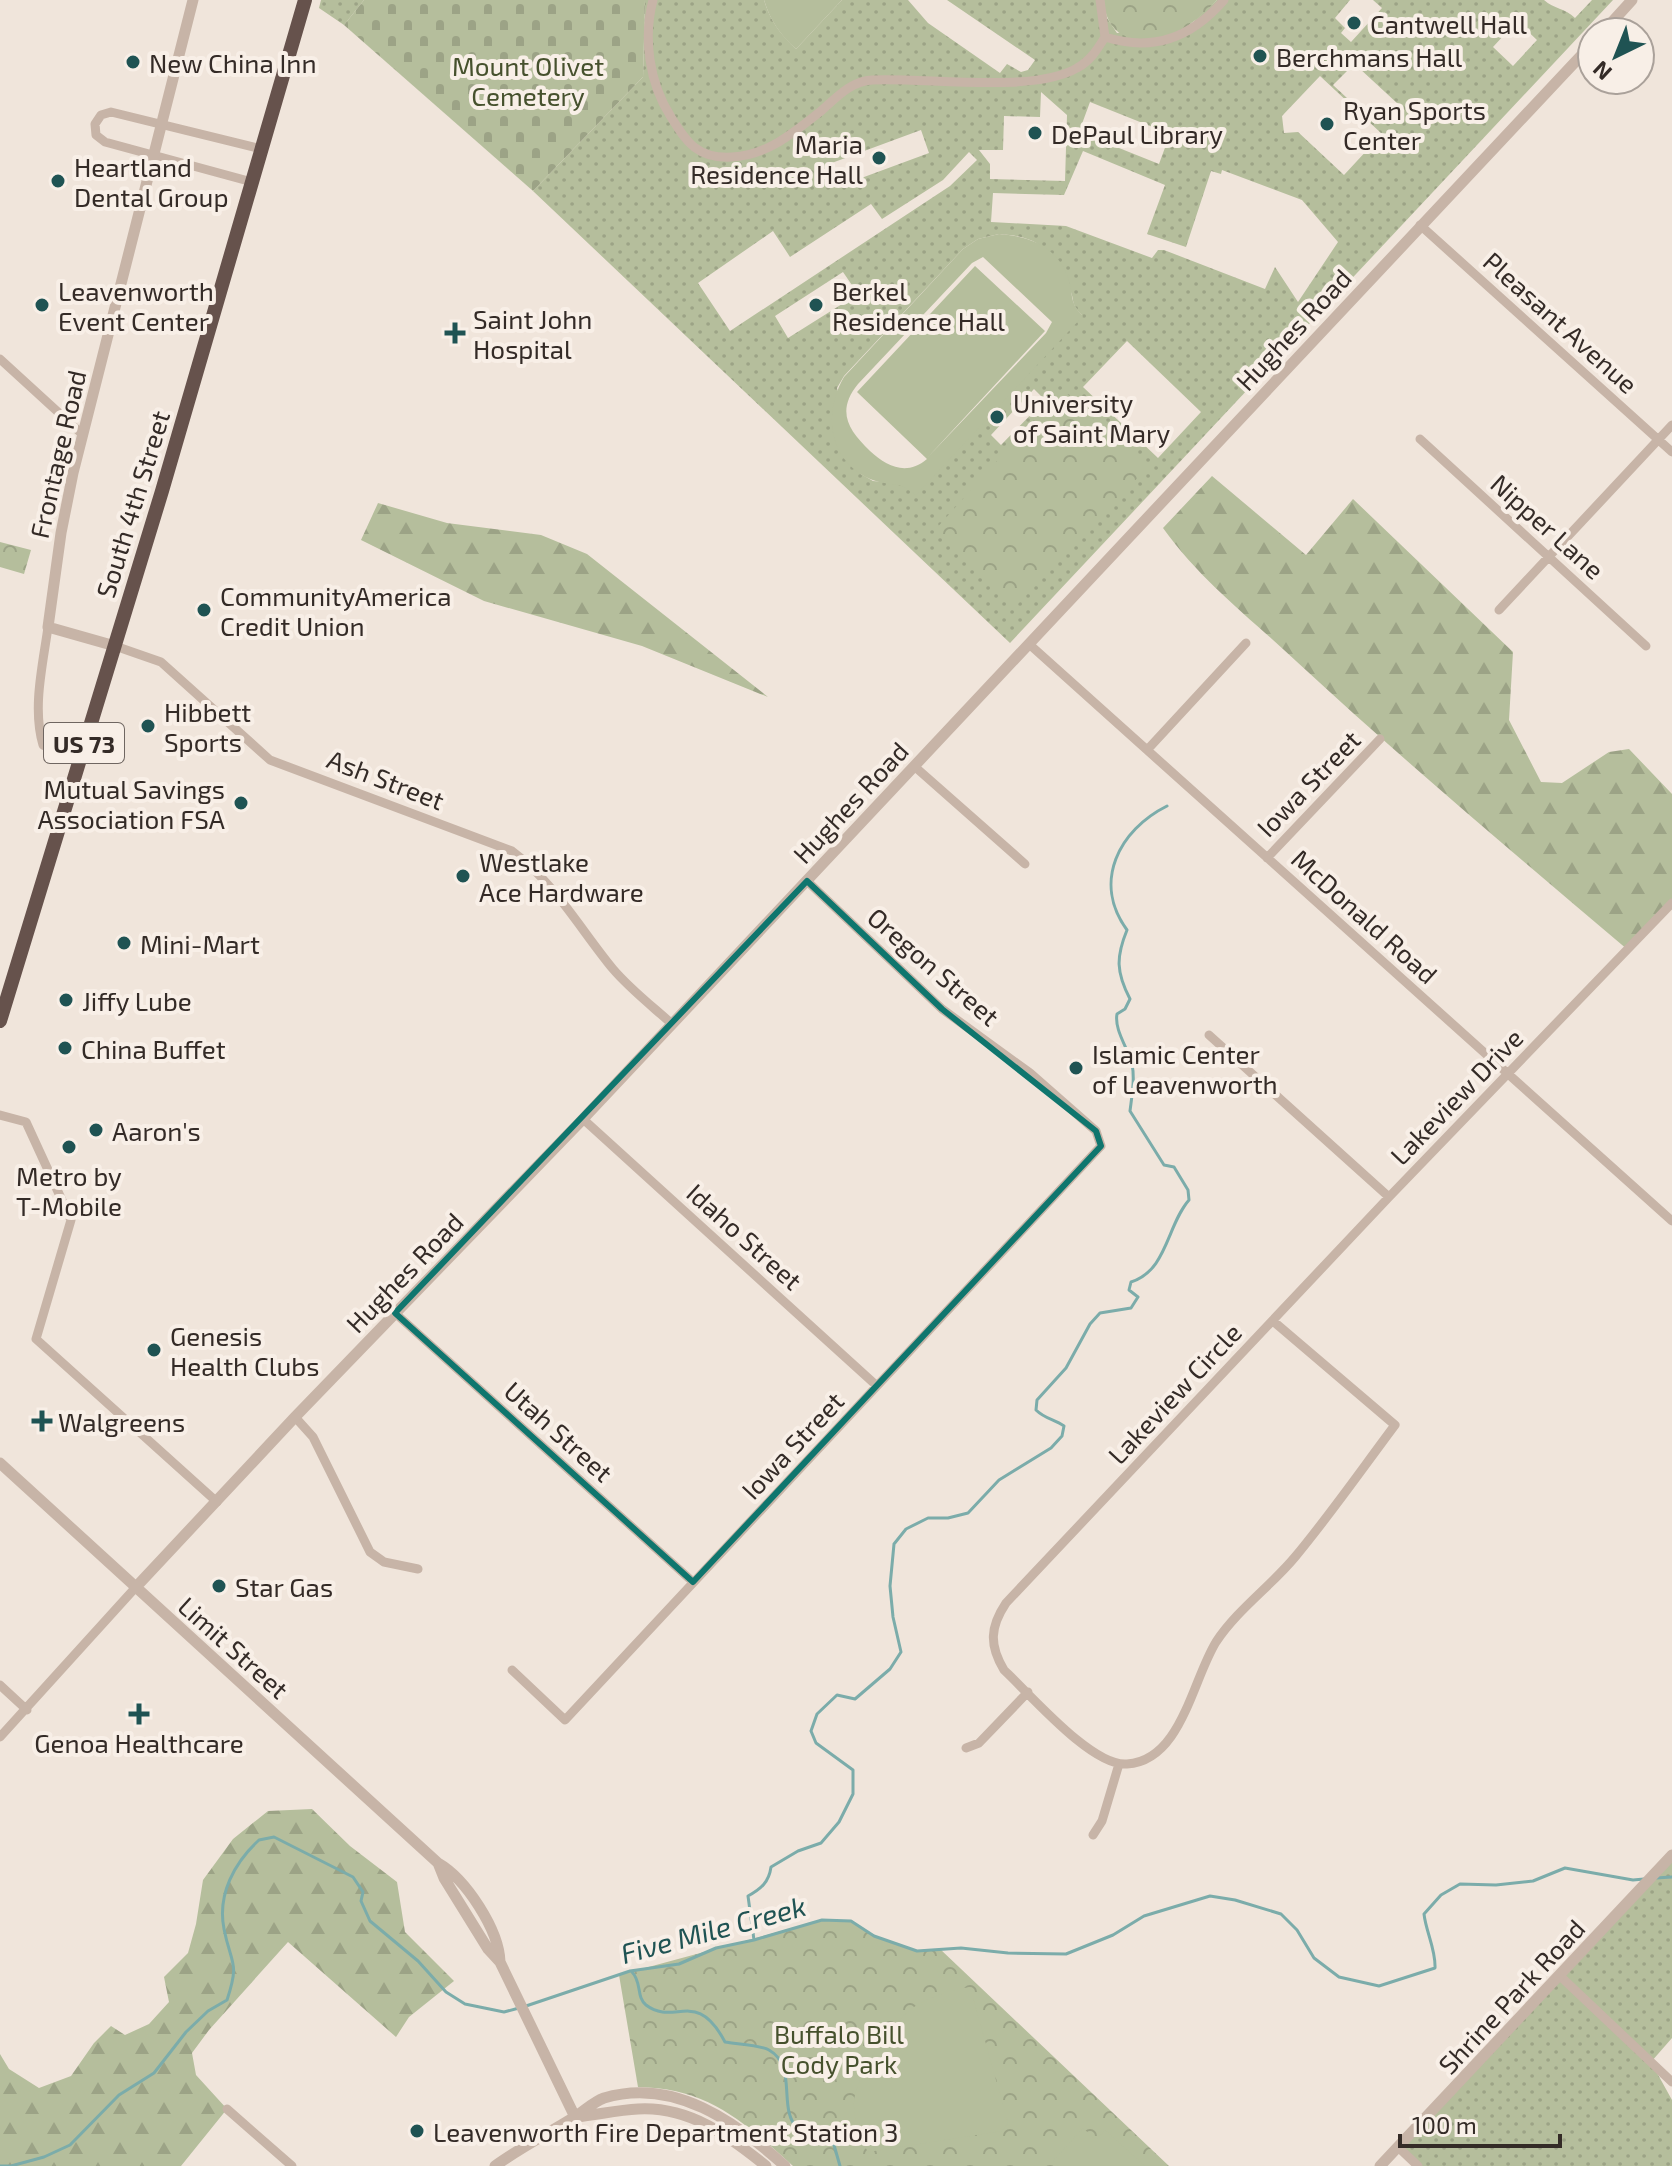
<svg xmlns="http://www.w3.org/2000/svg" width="1672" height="2166" font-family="'Exo 2',sans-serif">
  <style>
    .grass { fill: url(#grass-dots); fill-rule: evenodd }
    .forest { fill: url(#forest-firs) }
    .cemetery { fill: url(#cemetery-stones) }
    .park { fill: url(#park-crowns) }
    .pitch { fill: #b5be9c; fill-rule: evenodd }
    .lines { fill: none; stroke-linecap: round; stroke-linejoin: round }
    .stream { stroke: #7bacaa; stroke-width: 3 }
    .minor { stroke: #c7b4a7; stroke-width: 9 }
    .tertiary { stroke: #c7b4a7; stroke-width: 11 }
    .trunk { stroke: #66524c; stroke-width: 14 }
    .marked { fill: none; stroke: #0f766e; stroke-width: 6; stroke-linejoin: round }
    .poi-dot { fill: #1f5353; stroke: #f8efe7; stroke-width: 3 }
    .labels { text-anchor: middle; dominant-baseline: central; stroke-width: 8; stroke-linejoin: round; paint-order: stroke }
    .shield { fill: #f8efe7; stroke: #6f6661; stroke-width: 2 }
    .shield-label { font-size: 24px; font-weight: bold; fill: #342b27 }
    .poi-label { font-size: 26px; fill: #342b27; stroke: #f8efe7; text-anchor: start }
    .park-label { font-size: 26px; fill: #46512d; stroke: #f8efe7 }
    .street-label { font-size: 26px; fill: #342b27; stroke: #f8efe7 }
    .water-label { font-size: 28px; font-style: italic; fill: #1f5353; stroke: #f8efe7 }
  </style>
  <defs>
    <pattern id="grass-dots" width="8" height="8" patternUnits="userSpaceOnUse" patternTransform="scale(2)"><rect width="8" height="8" fill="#b5be9c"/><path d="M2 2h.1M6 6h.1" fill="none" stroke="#9ca386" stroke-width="1.8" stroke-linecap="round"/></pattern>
    <pattern id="forest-firs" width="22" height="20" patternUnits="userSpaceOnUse" patternTransform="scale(2)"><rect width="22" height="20" fill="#b5be9c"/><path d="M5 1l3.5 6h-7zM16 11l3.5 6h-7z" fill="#9ca386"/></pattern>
    <pattern id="cemetery-stones" width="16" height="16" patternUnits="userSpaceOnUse" patternTransform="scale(2)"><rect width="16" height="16" fill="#b5be9c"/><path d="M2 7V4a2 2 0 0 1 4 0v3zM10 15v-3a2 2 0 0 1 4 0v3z" fill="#9ca386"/></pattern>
    <pattern id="park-crowns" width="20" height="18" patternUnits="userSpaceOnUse" patternTransform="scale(2)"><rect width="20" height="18" fill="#b5be9c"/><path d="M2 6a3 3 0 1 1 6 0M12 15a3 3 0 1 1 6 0" fill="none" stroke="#9ca386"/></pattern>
  </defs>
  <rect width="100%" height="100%" fill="#f0e5db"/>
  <!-- grass -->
  <path class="grass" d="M321,0H364L344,25L319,8Z
    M645,0H764C770,20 780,34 796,49L842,0H908L928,23L1000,73L1007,64L1021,72L1028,70L1035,60L947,0H1104L1107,18L1117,33L1191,24L1217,0H1350L1335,18L1345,28L1341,33L1351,42L1382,8L1373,0H1544C1554,9 1565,8 1575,18L1592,0H1613L1010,643L533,191L643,77ZM1517,21L1537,40L1513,66L1493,47ZM1359,68L1398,104L1375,124L1333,85L1347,71ZM1320,76L1382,134L1344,175L1298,132L1284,133L1282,116ZM1041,92L1067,115L1065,181L990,179V164L979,150H1003L1004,116L1040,117ZM1090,102L1170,134L1159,164L1079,132ZM921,130L929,153L837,187L829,164ZM1083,151L1165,185L1147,234L1186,247L1211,171L1221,174L1222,170L1302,200L1338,242L1298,302L1275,267L1265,289L1164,250H1158L1152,258L1066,226L991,222L993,193L1064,195ZM969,152L977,160L950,186L730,331L698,283L773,231L790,257L871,204L882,219L943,180ZM999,234C1043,237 1049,250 1069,288C1076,301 1069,302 1082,315L905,484L873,481L861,474L837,388L844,376L963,249L978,239ZM843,272L858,294L788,338L775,316ZM1127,341L1201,412L1158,458L1083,387ZM1034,389L1045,400L1001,445L991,435Z
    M1672,1855V2038L1651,2062L1672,2100V2166H1418L1399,2148Z"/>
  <!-- forest -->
  <path class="forest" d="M1212,476L1306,555L1353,499L1513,652L1509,720L1541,782L1562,783L1609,752L1629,749L1672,794V903L1628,950C1516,855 1404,761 1296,661C1248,616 1202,582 1163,528Z
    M378,503L447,523L541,535L587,554L768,697L642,646L484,601L361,540Z
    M312,1809L350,1846L397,1882L405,1932L454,1981L409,2017L396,2037L288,1942L209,2030L192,2053L196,2075L227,2109L181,2166H0V2054L9,2069L39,2088L71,2076L94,2043L111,2026L125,2035L149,2024L169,2002L164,1977L188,1953L196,1924L203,1880L233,1839L268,1811Z"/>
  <!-- cemetery -->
  <path class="cemetery" d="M364,0H645L643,77L533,191L344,25Z"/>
  <!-- park -->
  <path class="park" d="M1104,0H1217C1206,11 1195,22 1182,29C1150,46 1106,46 1104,0Z
    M1062,389L1146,469L1016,606L934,531Z
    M0,542L31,550L24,574L0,567Z
    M822,1920L851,1921L874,1936L917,1951L940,1949L1169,2166H793C744,2122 708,2088 638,2087L619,1975Z"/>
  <!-- pitch -->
  <path class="pitch" d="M764,0H842L796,49C780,35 770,20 764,0Z
    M999,234C1028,236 1055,245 1067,275C1075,293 1067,300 1083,316L916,495C900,480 889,487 870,479C828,460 823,413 844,377L963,249L978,239ZM983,257L1052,322L1046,333L927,458L1045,331L975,266L857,392L927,459C907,476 887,467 870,451C848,430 836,411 858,384L972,263Z
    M970,1987L1008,2123L1002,2131L868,2152C858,2135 850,2110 856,2091C864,2063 893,2021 917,2005C934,1995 951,1990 970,1987Z
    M1083,2128L1096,2140L1105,2130L1145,2166H1059L1053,2161Z"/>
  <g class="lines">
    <!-- stream -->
    <path class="stream" d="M1656,1878L1672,1877
      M754,1940L748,1896C761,1889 769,1882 771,1867L798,1851L821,1843L839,1822L853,1794V1770L816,1743L811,1731L817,1714L837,1695L855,1699L890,1669L901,1652L893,1617L890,1586L894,1544L906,1529L928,1518H948L968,1513L999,1480L1051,1448L1062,1436L1064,1426C1054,1419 1045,1419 1036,1410L1037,1400L1066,1368L1090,1324L1100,1313L1131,1308L1138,1297L1129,1290L1131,1282C1167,1271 1167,1225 1189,1200L1188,1190L1174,1167L1164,1165L1130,1111C1132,1095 1135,1079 1132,1064C1128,1048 1114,1030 1117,1014L1125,1009L1130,999C1116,972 1116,957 1127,930C1092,882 1119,830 1167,806
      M632,1972C642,1982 636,1997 646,2005C675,2027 696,1987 725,2042C736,2044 761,2045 769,2050C799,2067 776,2110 799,2130C809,2139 824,2138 834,2145L840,2166
      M526,2006L630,1971L679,1964L716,1948L754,1940L822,1920L851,1921L874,1936L917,1951L961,1948L1008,1953L1066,1954L1113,1935L1144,1916L1210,1896L1235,1900L1281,1914L1297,1930L1314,1958L1339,1977L1379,1986L1435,1968C1436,1950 1426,1932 1424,1914L1441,1895L1460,1884L1496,1885L1533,1881L1565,1868L1633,1880L1644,1879
      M0,2166H9
      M11,2166L44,2157L70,2145L119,2095L154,2073L186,2032L208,2011L227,2000C240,1961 231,1965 224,1929C217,1894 235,1862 259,1840L274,1837L353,1877L363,1892L361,1901L370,1921L418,1961L446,1992L465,2004L504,2012L519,2008"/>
    <!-- minor -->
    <path class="minor" d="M653,0C643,38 649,83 671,117C687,143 698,159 732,157C766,156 795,132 821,111C836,98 851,81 872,80C925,77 1033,94 1077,68C1090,61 1097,50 1105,37L1100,0
      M1105,37C1153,52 1191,38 1224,0
      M252,182L105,142L96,135L95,124L101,115L111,112L262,149
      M1420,225L1672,452
      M0,359L82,434
      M1420,439L1646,646
      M1499,610L1672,425
      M48,627C43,664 32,708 43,745L79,760
      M1029,644L1672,1221
      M115,646L161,662L270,760L512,851C555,883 580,929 613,969C630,989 652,1006 672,1024
      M1148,749L1246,643
      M914,766L1025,864
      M1267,858L1380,739
      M1209,1035L1389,1197
      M0,1115L26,1122L71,1220L36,1339L217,1502
      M583,1119L877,1386
      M395,1313L693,1582
      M1273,1321L1395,1425C1362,1469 1330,1515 1295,1557C1271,1586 1237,1610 1216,1642C1192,1681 1181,1761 1127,1764C1092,1767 1030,1694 1004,1670C989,1645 990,1627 1006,1603L1389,1197L1672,903
      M295,1417L313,1437L370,1552L384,1562L418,1569
      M512,1670L565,1720L1101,1146L1096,1131L1030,1073L942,1009L807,881
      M0,1685L27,1710
      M0,1737L136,1587
      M966,1748L979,1743L1028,1692
      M1093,1835L1102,1821L1119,1764
      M1559,1975L1672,2082
      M227,2109L292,2166
      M1399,2148L1418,2166"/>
    <!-- tertiary -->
    <path class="tertiary" d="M1603,32L1632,0
      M115,646L48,627L61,533L73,473L193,0
      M0,1463L438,1863C466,1879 499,1930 500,1962L488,1949L444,1878L438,1863
      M136,1587L295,1417L583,1119L1592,44
      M500,1962L575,2117
      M576,2117C597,2115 617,2110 638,2109C689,2106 729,2136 766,2166
      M495,2166C520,2148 547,2134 573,2118C583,2112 593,2102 604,2098C674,2077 736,2122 785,2166
      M1380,2166L1672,1855"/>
    <!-- trunk -->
    <path class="trunk" d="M0,1021L162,491L305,0"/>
  </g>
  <!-- marked area -->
  <path class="marked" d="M807,881L942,1009L1096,1131L1101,1146L693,1582L395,1313Z"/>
  <!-- markers -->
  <g class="poi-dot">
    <circle cx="1354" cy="23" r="8"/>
    <circle cx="1260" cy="56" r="8"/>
    <circle cx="133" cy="62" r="8"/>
    <circle cx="1327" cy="124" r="8"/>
    <circle cx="1035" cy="133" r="8"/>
    <circle cx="879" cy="158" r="8"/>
    <circle cx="58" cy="181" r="8"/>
    <circle cx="42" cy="305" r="8"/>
    <circle cx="816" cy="305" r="8"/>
    <path d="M451 321h8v8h8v8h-8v8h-8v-8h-8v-8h8z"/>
    <circle cx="997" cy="417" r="8"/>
    <circle cx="204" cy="610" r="8"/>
    <circle cx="148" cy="726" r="8"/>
    <circle cx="241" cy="803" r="8"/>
    <circle cx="463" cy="876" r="8"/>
    <circle cx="124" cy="943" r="8"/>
    <circle cx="66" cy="1000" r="8"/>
    <circle cx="65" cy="1048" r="8"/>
    <circle cx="1076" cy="1068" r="8"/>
    <circle cx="96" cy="1130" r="8"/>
    <circle cx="69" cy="1147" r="8"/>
    <circle cx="154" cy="1350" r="8"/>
    <path d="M38 1409h8v8h8v8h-8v8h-8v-8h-8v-8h8z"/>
    <circle cx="219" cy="1586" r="8"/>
    <path d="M135 1702h8v8h8v8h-8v8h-8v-8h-8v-8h8z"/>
    <circle cx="417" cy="2131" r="8"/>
  </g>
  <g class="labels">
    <!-- shield labels -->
    <rect class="shield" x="44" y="723" width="80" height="40" rx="6"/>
    <g class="shield-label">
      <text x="84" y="743">US 73</text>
    </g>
    <!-- poi labels -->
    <g class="poi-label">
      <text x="1370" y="23">Cantwell Hall</text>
      <text x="1276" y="56">Berchmans Hall</text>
      <text x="149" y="62">New China Inn</text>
      <text x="1343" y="109">Ryan Sports<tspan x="1343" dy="30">Center</tspan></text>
      <text x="1051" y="133">DePaul Library</text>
      <text x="863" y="143" text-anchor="end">Maria<tspan x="863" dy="30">Residence Hall</tspan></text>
      <text x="74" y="166">Heartland<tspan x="74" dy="30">Dental Group</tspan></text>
      <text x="58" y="290">Leavenworth<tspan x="58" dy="30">Event Center</tspan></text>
      <text x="832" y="290">Berkel<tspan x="832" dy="30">Residence Hall</tspan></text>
      <text x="473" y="318">Saint John<tspan x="473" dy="30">Hospital</tspan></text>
      <text x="1013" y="402">University<tspan x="1013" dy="30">of Saint Mary</tspan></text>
      <text x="220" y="595">CommunityAmerica<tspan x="220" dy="30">Credit Union</tspan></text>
      <text x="164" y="711">Hibbett<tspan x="164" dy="30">Sports</tspan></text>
      <text x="225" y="788" text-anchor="end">Mutual Savings<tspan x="225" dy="30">Association FSA</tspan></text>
      <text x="479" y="861">Westlake<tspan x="479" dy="30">Ace Hardware</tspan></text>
      <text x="140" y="943">Mini-Mart</text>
      <text x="82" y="1000">Jiffy Lube</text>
      <text x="81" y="1048">China Buffet</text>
      <text x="1092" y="1053">Islamic Center<tspan x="1092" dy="30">of Leavenworth</tspan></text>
      <text x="112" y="1130">Aaron's</text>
      <text x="69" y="1175" text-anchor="middle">Metro by<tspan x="69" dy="30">T-Mobile</tspan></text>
      <text x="170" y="1335">Genesis<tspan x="170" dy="30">Health Clubs</tspan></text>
      <text x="58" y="1421">Walgreens</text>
      <text x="235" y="1586">Star Gas</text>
      <text x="139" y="1742" text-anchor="middle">Genoa Healthcare</text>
      <text x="433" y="2131">Leavenworth Fire Department Station 3</text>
    </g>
    <!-- park labels -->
    <g class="park-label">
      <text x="528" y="65">Mount Olivet<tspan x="528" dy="30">Cemetery</tspan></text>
      <text x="839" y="2033">Buffalo Bill<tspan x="839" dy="30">Cody Park</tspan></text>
    </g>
    <!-- street labels -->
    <g class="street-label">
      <text transform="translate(1561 322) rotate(42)">Pleasant Avenue</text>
      <text transform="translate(1293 329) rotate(-47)">Hughes Road</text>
      <text transform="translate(57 454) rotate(-77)">Frontage Road</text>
      <text transform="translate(132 504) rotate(-73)">South 4th Street</text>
      <text transform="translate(1548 526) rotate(42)">Nipper Lane</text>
      <text transform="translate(386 779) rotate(21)">Ash Street</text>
      <text transform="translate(1308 783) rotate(-46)">Iowa Street</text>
      <text transform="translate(850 802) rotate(-47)">Hughes Road</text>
      <text transform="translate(1365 916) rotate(42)">McDonald Road</text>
      <text transform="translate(934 966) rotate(41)">Oregon Street</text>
      <text transform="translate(1456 1096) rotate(-46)">Lakeview Drive</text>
      <text transform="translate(745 1236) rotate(42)">Idaho Street</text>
      <text transform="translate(404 1272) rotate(-46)">Hughes Road</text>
      <text transform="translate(1174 1393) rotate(-47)">Lakeview Circle</text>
      <text transform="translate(559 1431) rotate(42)">Utah Street</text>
      <text transform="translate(792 1445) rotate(-47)">Iowa Street</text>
      <text transform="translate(234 1647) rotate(42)">Limit Street</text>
      <text transform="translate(1511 1996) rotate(-47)">Shrine Park Road</text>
    </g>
    <!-- water labels -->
    <g class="water-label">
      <text transform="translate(713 1929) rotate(-15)">Five Mile Creek</text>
    </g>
  </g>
  <!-- north arrow -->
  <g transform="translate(1616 56) rotate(223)"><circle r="38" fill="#f8efe7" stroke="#aaa19a" stroke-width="2"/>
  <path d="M0-6L14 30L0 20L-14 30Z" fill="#1f5353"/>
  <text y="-12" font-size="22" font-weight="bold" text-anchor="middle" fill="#342b27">N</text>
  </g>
  <!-- scale -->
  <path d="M1400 2134v12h160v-12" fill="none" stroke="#342b27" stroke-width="4"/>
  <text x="1412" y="2134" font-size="24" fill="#342b27" stroke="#f8efe7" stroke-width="6" paint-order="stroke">100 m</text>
</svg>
